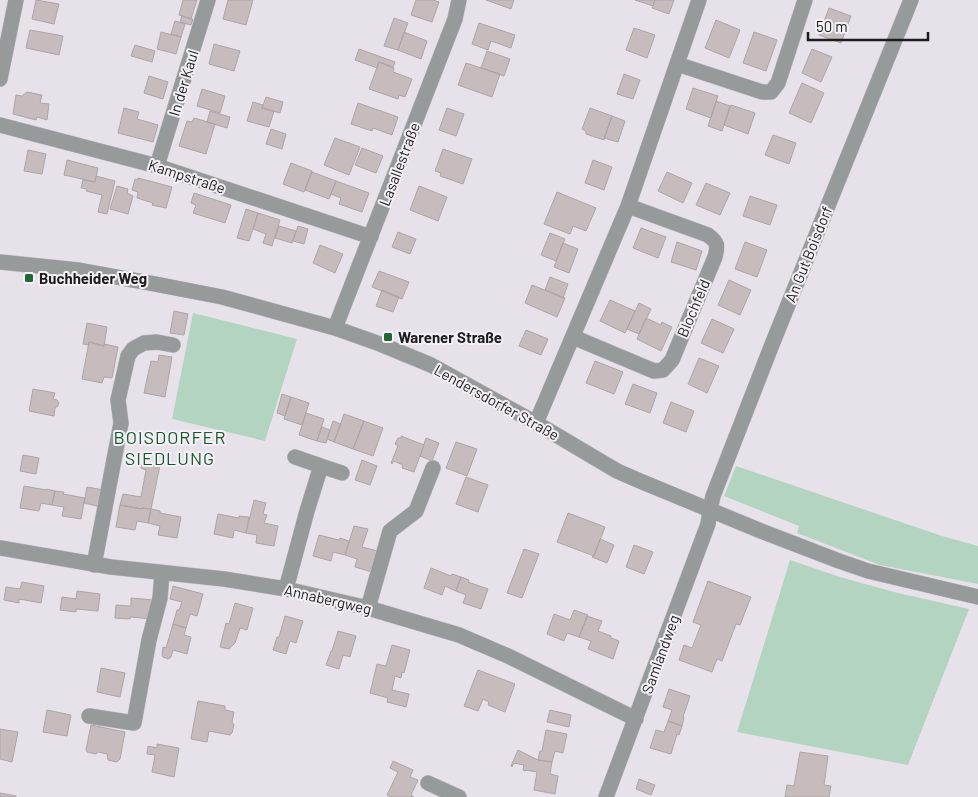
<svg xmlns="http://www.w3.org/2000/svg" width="978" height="797" font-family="Barlow,sans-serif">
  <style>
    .green { fill: #b3d4c0 }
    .building { fill: #c6bcbe; stroke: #aea4a7 }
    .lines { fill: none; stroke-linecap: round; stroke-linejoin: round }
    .minor-casing { stroke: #c3bec5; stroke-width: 16 }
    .minor { stroke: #969a9b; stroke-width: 15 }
    .poi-dot { fill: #206733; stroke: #f4f0f7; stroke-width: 2 }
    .labels { text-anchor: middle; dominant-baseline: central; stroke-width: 4; stroke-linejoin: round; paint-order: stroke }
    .street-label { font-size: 15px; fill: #1e1c1f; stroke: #f4f0f7 }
    .poi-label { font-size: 15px; font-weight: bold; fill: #1e1c1f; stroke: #f4f0f7; text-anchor: start }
    .quarter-label { font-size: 18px; letter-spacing: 1px; fill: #175829; stroke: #f4f0f7 }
  </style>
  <rect width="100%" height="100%" fill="#e7e2ea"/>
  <!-- green -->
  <path class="green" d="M193,313L297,339L265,441L172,419Z
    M736,466L942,536L978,546V584L880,565L797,533L799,526L724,496Z
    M790,560L840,577L894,592L969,609L908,765L737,732Z"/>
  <!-- building -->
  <path class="building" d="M36,0L59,4L54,24L32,19Z
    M183,0H197L191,19L179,15Z
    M228,0H253L246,25L223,19Z
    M416,0H433L439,2L432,22L411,15Z
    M486,0H514L511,9Z
    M635,0H655L653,6Z
    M655,0H674L669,14L652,8Z
    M829,8L851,16L841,43L819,35Z
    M182,16L193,19L191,25L180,22Z
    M394,18L408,23L398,50L384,46Z
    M716,20L740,30L729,58L705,48Z
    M175,21L185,24L181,37L171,34Z
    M479,23L515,35L511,48L491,41L488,50L472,44Z
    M634,28L655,35L647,58L626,50Z
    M30,30L63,36L59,55L26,48Z
    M161,32L181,37L176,54L157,49Z
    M404,32L427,41L421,59L398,50Z
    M754,32L777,40L766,71L743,63Z
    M214,44L240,51L234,71L209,64Z
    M135,45L155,51L152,62L131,56Z
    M359,49L395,62L393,67L379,62L377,68L355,60Z
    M812,49L832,57L821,82L802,73Z
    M487,51L510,59L504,76L481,68Z
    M379,62L394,68L393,72L412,79L405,97L399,95L398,99L369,89Z
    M466,63L500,74L492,97L458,85Z
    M624,74L640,80L633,99L617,94Z
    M149,76L168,82L163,99L144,93Z
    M802,83L824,93L811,123L789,113Z
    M693,88L718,96L711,118L686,109Z
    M202,89L225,96L220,113L197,106Z
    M27,92L42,95L40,103L49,104L47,120L37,117L36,120L13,114L16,95L22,96Z
    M266,97L283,102L280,113L262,108Z
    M716,101L730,106L722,131L708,126Z
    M253,102L263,105L262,108L274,111L269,127L247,121Z
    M358,103L398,117L392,135L373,128L372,131L351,124Z
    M731,105L755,113L748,134L724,125Z
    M124,108L139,112L137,119L158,125L153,142L118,133Z
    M447,108L464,114L456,136L439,130Z
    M590,108L612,116L604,140L586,134V131L582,129Z
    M210,111L230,117L227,128L207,122Z
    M612,116L625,121L618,142L604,138Z
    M194,118L215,124L206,154L179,146L187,121L192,122Z
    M271,129L286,134L282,149L266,144Z
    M773,135L796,143L789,164L765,155Z
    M335,138L360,147L349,175L324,165Z
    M362,148L383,156L376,173L355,165Z
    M443,149L472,159L463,184L440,176L441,173L435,171Z
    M28,150L46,154L42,174L24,171Z
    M67,160L98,168L95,182L64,175Z
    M593,160L612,167L604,190L585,183Z
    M291,163L312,171L304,192L283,184Z
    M312,172L336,181L329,199L305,190Z
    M667,172L692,183L683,203L658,191Z
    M96,176L115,181L107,214L98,212L102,195L86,191L87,189L81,188L83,180L95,182Z
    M138,178L172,187L166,208L152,205L153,203L137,198L138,192L132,190L135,179L138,180Z
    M336,181L369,193L362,212L339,204L341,198L331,194Z
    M706,183L730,193L720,215L696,205Z
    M117,186L128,189L127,193L133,196L128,214L110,209Z
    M419,186L447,197L438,221L410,210Z
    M557,192L596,208L586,231L573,226L570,234L544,224Z
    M194,193L231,205L225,223L193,213L196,205L191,203Z
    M750,196L777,205L770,225L743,216Z
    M246,209L258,213L249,241L237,238Z
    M258,213L280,220L272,246L263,243L266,234L253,229Z
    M279,226L296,231L292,243L275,238Z
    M298,226L308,229L304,244L293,241Z
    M641,228L666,237L658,258L633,248Z
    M398,232L416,239L410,254L392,247Z
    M550,233L565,239L556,261L541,255Z
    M677,242L702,251L696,270L671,262Z
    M745,242L767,250L757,277L735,269Z
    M563,243L578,249L569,273L554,267Z
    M320,245L343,254L335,273L313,263Z
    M379,271L409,282L402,299L372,287Z
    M550,277L568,284L563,298L545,290Z
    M729,280L751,290L740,315L718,305Z
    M532,285L565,298L557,317L525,303Z
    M382,290L399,297L393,312L376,306Z
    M610,300L635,311L625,333L600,321Z
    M639,303L651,309L639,334L627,329Z
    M174,311L188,314L184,335L170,333Z
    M646,318L661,325L662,322L672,327L661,351L637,339Z
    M712,319L734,329L723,353L701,343Z
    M87,323L107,327L104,346L89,342V345L83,344Z
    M526,330L548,339L541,355L519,346Z
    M89,342L104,346V344L118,347L112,378L104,377L102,383L82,379Z
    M159,355L172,357L165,397L144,393L151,361L158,362Z
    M699,358L719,366L707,393L688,384Z
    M595,361L623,372L614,394L586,383Z
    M633,384L657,393L650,413L625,404Z
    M33,389L55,393L53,399L57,400L59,403L58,406L55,408L54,416L29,411Z
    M282,394L291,397L285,416L277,413Z
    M291,397L309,403L302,425L284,419Z
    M671,402L694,411L686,432L663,423Z
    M306,413L324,419L317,441L299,435Z
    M344,414L364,421L353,449L334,442Z
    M333,421L341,424L334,442L327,439Z
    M364,421L383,428L373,456L353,449Z
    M322,427L330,430L326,443L317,441Z
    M401,436L424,445L414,472L402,468L403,465L394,461L392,464L391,463L398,446L395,444L398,438H401Z
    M426,438L439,443L432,461L420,456Z
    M456,442L477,449L467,476L446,468Z
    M23,455L39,458L36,474L20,471Z
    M362,460L377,466L370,485L355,480Z
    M143,462L160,465L151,509L142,508V509L120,505L123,494L141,497L146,470L141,468Z
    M466,477L488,485L478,512L456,504Z
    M24,486L46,490V489L55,491L52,505L41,503L39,511L20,508Z
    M87,487L104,490L101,507L84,503Z
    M55,491L64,492L63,494L85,498L81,519L62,516L64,507L52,505Z
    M254,500L266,503L263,514L267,515L264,523L278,526L274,546L256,543L257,535L246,533Z
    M120,505L142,509V508L151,509L148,523L137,521L135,530L116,527Z
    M151,509L160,511V513L181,517L177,538L158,535L160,526L148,523Z
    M568,513L605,527L594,556L557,542Z
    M218,514L239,518V516L249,517L246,533L234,530L233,538L214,534Z
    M354,526L368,529L362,547L378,551L372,572L355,567L357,559L345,555Z
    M319,535L339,540L340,538L349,541L345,555L333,552L331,561L313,556Z
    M600,539L614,545L607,563L592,557L593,556H594Z
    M634,545L653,552L644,574L626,567Z
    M524,549L539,554L522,598L507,593Z
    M431,568L451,576L452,574L461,577L456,591L445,586L442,595L424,588Z
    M461,577L469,580L468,582L488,589L481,609L463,603L466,595L456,591Z
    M708,581L751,597L740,625L736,624L722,661L717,659L712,672L679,660L684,645L692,648L701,625L693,622Z
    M22,582L44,586L41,603L19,599V603L4,600L6,587L20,589Z
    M173,586L203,594L197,616L190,614L186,628L173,624L177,610H179L182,602L170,599Z
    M77,591L100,594L98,611L76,609V612L60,610L62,597L76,599Z
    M131,598L154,600L152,619L131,617L130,619L115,618L116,605L131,606Z
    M235,603L253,608L247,630L240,628L235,643L229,649L220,647L226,623L229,624Z
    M574,610L588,615L579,637L567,633L564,641L547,634L554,614L570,620Z
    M285,616L303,621L296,643L290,641L286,654L273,650L277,637H279Z
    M587,616L602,621L598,631L611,636V638L619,641L613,659L588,649L591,641L579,637Z
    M173,624L186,628L184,635L191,637L187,654L173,650L171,657L168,659L163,657L162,655L163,647L166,648Z
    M338,631L356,636L350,657L343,655L339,669L326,665L331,651H332Z
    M392,645L410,650L404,673L402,672L401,678L395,676L392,690L409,694L406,707L387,702L388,698L370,693L377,664L386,666Z
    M101,668L125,673L120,697L97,692Z
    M478,670L515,684L505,712L488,705L489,702L483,699L478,711L464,706Z
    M669,689L690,696L683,717H684L682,726L668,721L672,710L663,707Z
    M198,701L225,706V710L234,712L232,722L234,725L232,733L230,735L209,731L207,742L191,739Z
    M47,710L71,715L67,736L43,732Z
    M550,710L571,715L569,727L547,722Z
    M668,721L682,726L679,735L677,734L671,754L650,748L656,730L664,732Z
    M91,725L125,732L120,759L117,762L108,760L107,754L98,752L96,754L87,752L86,750Z
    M0,729L18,732L12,762L0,759Z
    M546,730L567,734L563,753L555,751L552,762L538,760L540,751H542Z
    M157,744L179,748L174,777L152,772L155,755L147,754L148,746L157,748Z
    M518,750L538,760L552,762L550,774L558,776L555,794L534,790L537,772L525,770V771L523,770L524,765L514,763L512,767L511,766Z
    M800,752L828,756L824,785L831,786L829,797H785L787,785L794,786Z
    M393,761L413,770L410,777L418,780L411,795L414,797H391L387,795L398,772L390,768Z
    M639,779L655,785L651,795L636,789Z
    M0,793L16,796V797H0Z"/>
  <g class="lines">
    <!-- minor casing -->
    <g class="minor-casing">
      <path id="minor" d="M677,64L762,92H771L778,83L805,0
        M0,79L16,0
        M0,125L157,166L371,237
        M157,166L208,0
        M0,262L78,270L155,284L222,297L335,328L380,344L431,365L536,423L617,471L640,481L761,531L839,561L868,571L978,597
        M335,328L455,19L459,0
        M573,337L654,371L663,370L672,360L715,257C718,245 718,243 708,235L628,206
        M536,423L628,206L699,0
        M321,466L342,473
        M0,548L111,567L224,579L286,589L368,608L459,635L508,656L636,719
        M94,565L121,423L118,400L128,356L133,349L144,343L157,342L173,345
        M286,589L307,511L321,466L295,457
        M368,608L390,531L416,511L433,468
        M89,716L134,723L149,640L160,598L162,573
        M428,783L459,797
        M606,797L708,524L710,510L713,496L771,347L911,0"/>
    </g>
    <!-- minor -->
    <use href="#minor" class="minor"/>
  </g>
  <!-- markers -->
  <g class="poi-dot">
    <rect x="24" y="273" width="10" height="10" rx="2.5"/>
    <rect x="383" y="332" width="10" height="10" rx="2.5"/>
  </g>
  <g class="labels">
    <!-- street labels -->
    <g class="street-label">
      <text transform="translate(183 83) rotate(-73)">In der Kaul</text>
      <text transform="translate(399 164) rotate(-69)">Lasallestraße</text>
      <text transform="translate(187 176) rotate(18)">Kampstraße</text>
      <text transform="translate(808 254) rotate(-68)">An Gut Boisdorf</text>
      <text transform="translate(693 308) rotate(-67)">Blochfeld</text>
      <text transform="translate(497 402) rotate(29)">Lendersdorfer Straße</text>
      <text transform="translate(328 599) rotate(13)">Annabergweg</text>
      <text transform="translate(660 654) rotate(-70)">Samlandweg</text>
    </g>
    <!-- poi labels -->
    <g class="poi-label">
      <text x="39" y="278">Buchheider Weg</text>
      <text x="398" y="337">Warener Straße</text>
    </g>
    <!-- quarter labels -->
    <g class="quarter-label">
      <text x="170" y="437">BOISDORFER<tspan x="170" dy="21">SIEDLUNG</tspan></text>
    </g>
  </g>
  <!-- scale -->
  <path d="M808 32v8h120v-8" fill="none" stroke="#1e1c1f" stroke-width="2.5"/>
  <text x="816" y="32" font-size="15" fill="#1e1c1f" stroke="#f4f0f7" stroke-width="4" paint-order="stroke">50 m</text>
</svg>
